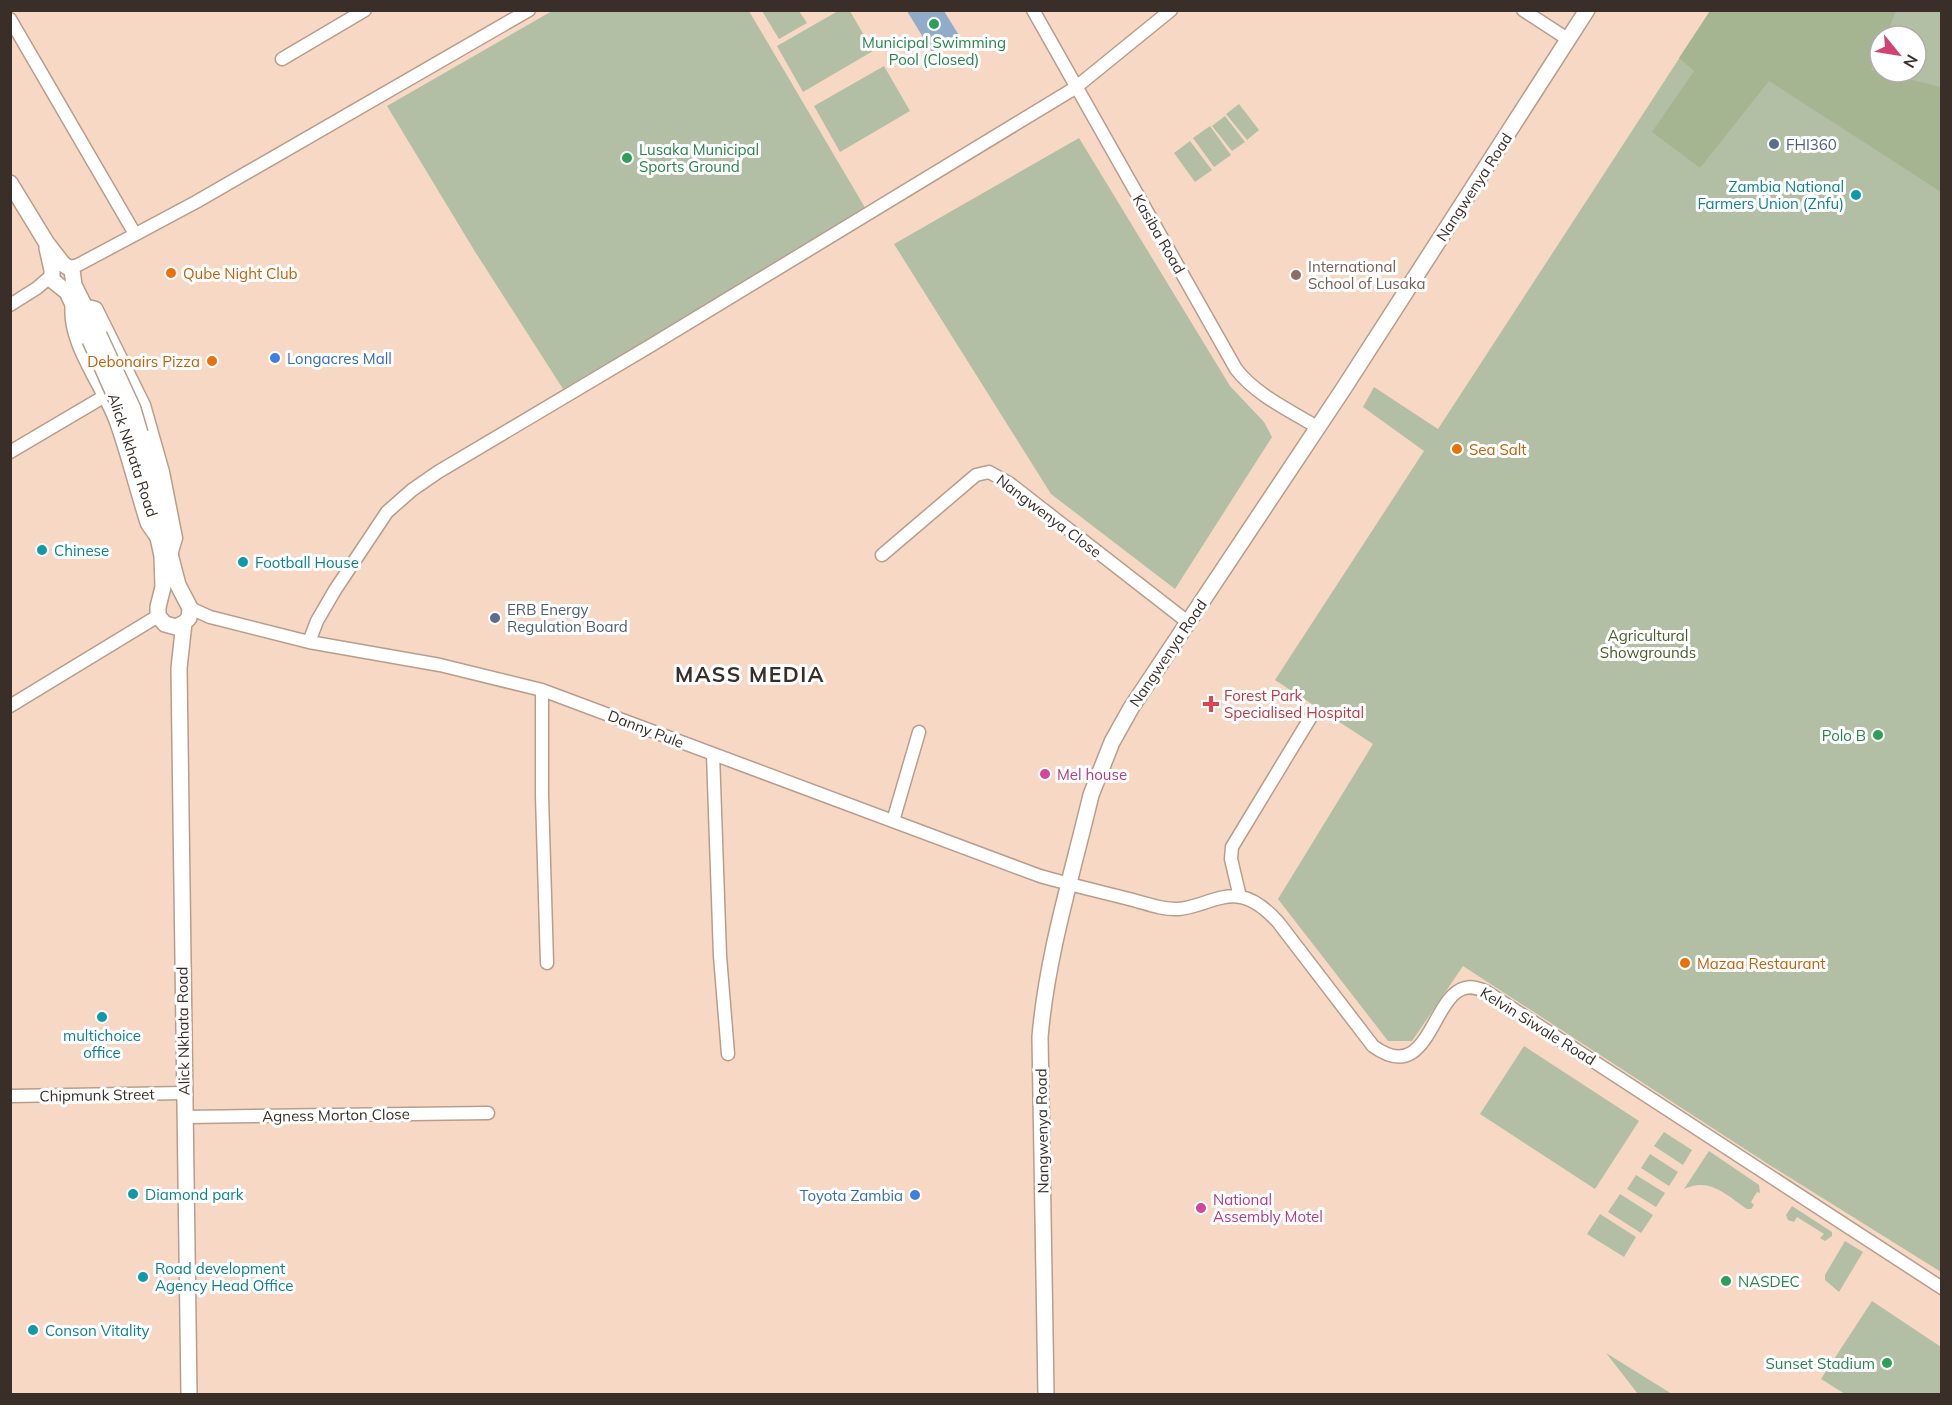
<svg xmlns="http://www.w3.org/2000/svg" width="1952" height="1405" font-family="Mulish,sans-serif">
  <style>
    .green { fill: #b3bfa4; fill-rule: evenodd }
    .forest { fill: #a5b592 }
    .water { fill: #91acc8 }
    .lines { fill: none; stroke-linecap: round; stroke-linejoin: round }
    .minor-casing { stroke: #b99d8b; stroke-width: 15 }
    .major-casing { stroke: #b99d8b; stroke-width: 18 }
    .minor { stroke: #fff; stroke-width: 12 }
    .major { stroke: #fff; stroke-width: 15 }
    .major-bridge-casing { stroke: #b99d8b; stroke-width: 18; stroke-linecap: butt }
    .major-bridge { stroke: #fff; stroke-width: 15 }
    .leisure-dot { fill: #2e9e5b; stroke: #fff; stroke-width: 2 }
    .service-dot { fill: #5c6f8a; stroke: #fff; stroke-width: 2 }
    .culture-dot { fill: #0f9aa8; stroke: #fff; stroke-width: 2 }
    .food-dot { fill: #e8710a; stroke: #fff; stroke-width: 2 }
    .education-dot { fill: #8d6e63; stroke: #fff; stroke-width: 2 }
    .shop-dot { fill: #3f7fe0; stroke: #fff; stroke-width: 2 }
    .health-dot { fill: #e0444e; stroke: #fff; stroke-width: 2 }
    .hotel-dot { fill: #d1479c; stroke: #fff; stroke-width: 2 }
    .labels { text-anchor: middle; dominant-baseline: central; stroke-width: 6; stroke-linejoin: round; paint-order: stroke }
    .leisure-label { font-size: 15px; fill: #27864d; stroke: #fff; text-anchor: start }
    .service-label { font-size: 15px; fill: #4e5e75; stroke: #fff; text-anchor: start }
    .culture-label { font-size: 15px; fill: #0d838f; stroke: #fff; text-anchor: start }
    .street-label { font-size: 15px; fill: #3a2f28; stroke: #fff }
    .education-label { font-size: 15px; fill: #785e54; stroke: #fff; text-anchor: start }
    .food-label { font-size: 15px; fill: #c56008; stroke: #fff; text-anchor: start }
    .shop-label { font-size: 15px; fill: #366cbe; stroke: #fff; text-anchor: start }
    .park-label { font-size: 15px; fill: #4a5f2b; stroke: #fff }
    .health-label { font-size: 15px; fill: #be3a42; stroke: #fff; text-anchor: start }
    .hotel-label { font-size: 15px; fill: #b23c85; stroke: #fff; text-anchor: start }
    .district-label { font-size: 21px; font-weight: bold; letter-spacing: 1.5px; fill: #3a2f28; stroke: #fff }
  </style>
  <rect width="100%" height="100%" fill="#f6d8c5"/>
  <!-- green -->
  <path class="green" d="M552,11H749L867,211L563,389L474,250L387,106Z
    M762,11H799L807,23L779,39Z
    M838,11H850L873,51L803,92L777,46Z
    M1710,11H1941V1272L1771,1166L1463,966L1412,1041H1388L1278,899L1373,744L1275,680L1424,451L1363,407L1374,387L1438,429ZM1880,36H1916V72H1880Z
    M884,66L910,111L840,152L814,106Z
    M1239,104L1259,130L1247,140L1226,114Z
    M1225,116L1245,142L1232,151L1212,126Z
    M1210,126L1231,155L1214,167L1193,138Z
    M1079,138L1230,386L1264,422L1272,437L1175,589L1051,494L894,244Z
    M1190,141L1212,170L1195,182L1174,153Z
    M1524,1046L1639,1121L1595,1189L1480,1114Z
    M1664,1132L1692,1150L1683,1165L1654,1146Z
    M1709,1151L1759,1185L1760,1193L1757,1192L1751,1202L1754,1205L1751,1209H1747C1726,1195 1710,1177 1684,1189Z
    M1650,1154L1678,1172L1669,1186L1641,1168Z
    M1636,1175L1665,1193L1656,1207L1627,1189Z
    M1620,1194L1653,1215L1641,1233L1608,1212Z
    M1792,1206L1832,1232V1236L1825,1241L1820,1238L1824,1234L1797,1217L1794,1222L1788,1220L1786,1215Z
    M1600,1214L1636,1237L1624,1257L1587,1234Z
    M1845,1241L1863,1252L1839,1292L1825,1280V1275Z
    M1872,1301L1941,1347V1394H1845L1821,1379Z
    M1606,1353L1672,1394H1638Z"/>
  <!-- forest -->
  <path class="forest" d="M1710,11H1896L1886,36H1880V49L1871,70L1941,87V192L1769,81L1700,168L1652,132L1694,71L1679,58Z"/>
  <!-- water -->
  <path class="water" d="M907,11H944L960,37L932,52Z"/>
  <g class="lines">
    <!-- minor casing -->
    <g class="minor-casing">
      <path id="minor" d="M1033,10L1236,369C1256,395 1289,410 1317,427
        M1523,10L1569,40
        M10,19L135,234
        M282,59L365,10
        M70,267L78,265L196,202L529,10
        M72,303C66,341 103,386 116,422C128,456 136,490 147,524L156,537
        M10,305L37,288L51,276
        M84,305L96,308L144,405L163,472L176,538L171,555
        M10,452L110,393
        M882,555L976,475L989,472L1009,483L1189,623
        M190,608L210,617L309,642L440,665L542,690L1040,876C1071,885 1102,892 1133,900C1148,904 1163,910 1178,909C1199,908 1219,893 1241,897C1256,900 1268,911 1278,922L1373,1046C1429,1087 1431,996 1465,988C1473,986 1480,989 1487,992L1942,1288
        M309,642L317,621L335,590L387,512L412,490L438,472L650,346L1075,88L1171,10
        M542,690V796L547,963
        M10,706L158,616
        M713,754L720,956L728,1054
        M893,821L919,732
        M1240,897L1231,859L1232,847L1312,715
        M10,1096L184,1093
        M185,1117L488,1113"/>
    </g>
    <!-- major casing -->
    <g class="major-casing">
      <path id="major" d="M10,183L46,242L63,264L72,270L74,285L99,335
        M47,248L52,270V280L67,292L90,340
        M130,436L149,496L162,556L163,587L158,607V616L165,624L176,627L184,623L189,618L190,608L178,585L171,558L159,491L140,433
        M184,623L179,668L189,1394
        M1046,1394L1040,1037C1047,955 1072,875 1091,795L1112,742L1131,708L1344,388L1587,10"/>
    </g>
    <!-- minor -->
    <use href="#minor" class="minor"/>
    <!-- major -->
    <use href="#major" class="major"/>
    <!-- major-bridge casing -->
    <g class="major-bridge-casing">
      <path id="major-bridge" d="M99,335L133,409L140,433
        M90,340L123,414L130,436"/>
    </g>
    <!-- major-bridge -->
    <use href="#major-bridge" class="major-bridge"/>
  </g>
  <!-- markers -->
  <g class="leisure-dot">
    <circle cx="934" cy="24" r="6"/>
    <circle cx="627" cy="158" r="6"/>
    <circle cx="1878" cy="735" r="6"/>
    <circle cx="1726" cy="1281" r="6"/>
    <circle cx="1887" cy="1363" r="6"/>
  </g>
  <g class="service-dot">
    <circle cx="1774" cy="144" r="6"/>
    <circle cx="495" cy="618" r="6"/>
  </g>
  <g class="culture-dot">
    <circle cx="1856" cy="195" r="6"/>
    <circle cx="42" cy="550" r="6"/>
    <circle cx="243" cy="562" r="6"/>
    <circle cx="102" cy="1017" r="6"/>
    <circle cx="133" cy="1194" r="6"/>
    <circle cx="143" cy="1277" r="6"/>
    <circle cx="33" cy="1330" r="6"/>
  </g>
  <g class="food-dot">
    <circle cx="171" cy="273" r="6"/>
    <circle cx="212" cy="361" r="6"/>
    <circle cx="1457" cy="449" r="6"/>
    <circle cx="1685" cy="963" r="6"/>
  </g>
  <circle class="education-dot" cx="1296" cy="275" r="6"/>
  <g class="shop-dot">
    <circle cx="275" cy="358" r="6"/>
    <circle cx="915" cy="1195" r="6"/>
  </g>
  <path class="health-dot" d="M1208 695h6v6h6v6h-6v6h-6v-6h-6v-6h6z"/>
  <g class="hotel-dot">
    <circle cx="1045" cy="774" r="6"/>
    <circle cx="1201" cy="1208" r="6"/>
  </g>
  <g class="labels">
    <!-- leisure labels -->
    <g class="leisure-label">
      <text x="934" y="42" text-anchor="middle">Municipal Swimming<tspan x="934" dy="17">Pool (Closed)</tspan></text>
      <text x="639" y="149">Lusaka Municipal<tspan x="639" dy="17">Sports Ground</tspan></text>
      <text x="1866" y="735" text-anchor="end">Polo B</text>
      <text x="1738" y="1281">NASDEC</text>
      <text x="1875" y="1363" text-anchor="end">Sunset Stadium</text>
    </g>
    <!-- service labels -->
    <g class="service-label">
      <text x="1786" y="144">FHI360</text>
      <text x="507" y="609">ERB Energy<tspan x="507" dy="17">Regulation Board</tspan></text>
    </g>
    <!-- culture labels -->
    <g class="culture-label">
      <text x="1844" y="186" text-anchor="end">Zambia National<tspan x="1844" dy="17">Farmers Union (Znfu)</tspan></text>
      <text x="54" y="550">Chinese</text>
      <text x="255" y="562">Football House</text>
      <text x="102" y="1035" text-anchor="middle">multichoice<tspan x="102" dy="17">office</tspan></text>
      <text x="145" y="1194">Diamond park</text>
      <text x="155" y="1268">Road development<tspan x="155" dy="17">Agency Head Office</tspan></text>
      <text x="45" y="1330">Conson Vitality</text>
    </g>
    <!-- street labels -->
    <g class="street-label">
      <text transform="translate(1474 187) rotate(-57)">Nangwenya Road</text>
      <text transform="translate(1159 234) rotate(60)">Kasiba Road</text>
      <text transform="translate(133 455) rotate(72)">Alick Nkhata Road</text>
      <text transform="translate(1049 516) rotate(37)">Nangwenya Close</text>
      <text transform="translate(1168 653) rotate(-56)">Nangwenya Road</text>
      <text transform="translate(646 729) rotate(21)">Danny Pule</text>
      <text transform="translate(1538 1026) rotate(32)">Kelvin Siwale Road</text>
      <text transform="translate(183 1031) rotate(-91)">Alick Nkhata Road</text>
      <text transform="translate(97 1095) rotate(-1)">Chipmunk Street</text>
      <text transform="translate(336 1115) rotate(-1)">Agness Morton Close</text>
      <text transform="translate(1042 1131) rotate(-91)">Nangwenya Road</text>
    </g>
    <!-- education labels -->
    <g class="education-label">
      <text x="1308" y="266">International<tspan x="1308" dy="17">School of Lusaka</tspan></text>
    </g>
    <!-- food labels -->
    <g class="food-label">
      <text x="183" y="273">Qube Night Club</text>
      <text x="200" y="361" text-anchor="end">Debonairs Pizza</text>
      <text x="1469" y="449">Sea Salt</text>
      <text x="1697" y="963">Mazaa Restaurant</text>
    </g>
    <!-- shop labels -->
    <g class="shop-label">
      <text x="287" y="358">Longacres Mall</text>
      <text x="903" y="1195" text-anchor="end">Toyota Zambia</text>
    </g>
    <!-- park labels -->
    <g class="park-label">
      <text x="1648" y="635">Agricultural<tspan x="1648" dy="17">Showgrounds</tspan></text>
    </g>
    <!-- health labels -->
    <g class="health-label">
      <text x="1224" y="695">Forest Park<tspan x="1224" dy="17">Specialised Hospital</tspan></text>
    </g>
    <!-- hotel labels -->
    <g class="hotel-label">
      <text x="1057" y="774">Mel house</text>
      <text x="1213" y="1199">National<tspan x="1213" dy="17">Assembly Motel</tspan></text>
    </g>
    <!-- district labels -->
    <g class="district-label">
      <text x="750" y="674">MASS MEDIA</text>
    </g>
  </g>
  <!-- border -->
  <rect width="1952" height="1405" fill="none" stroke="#3a2f28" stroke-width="24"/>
  <!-- north arrow -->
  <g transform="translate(1898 54) rotate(120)"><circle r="28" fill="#ffffff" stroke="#b0aca9" stroke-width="1.5"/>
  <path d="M0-4.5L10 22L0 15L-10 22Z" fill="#d04372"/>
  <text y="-9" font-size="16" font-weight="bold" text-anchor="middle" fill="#3a2f28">N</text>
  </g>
</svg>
